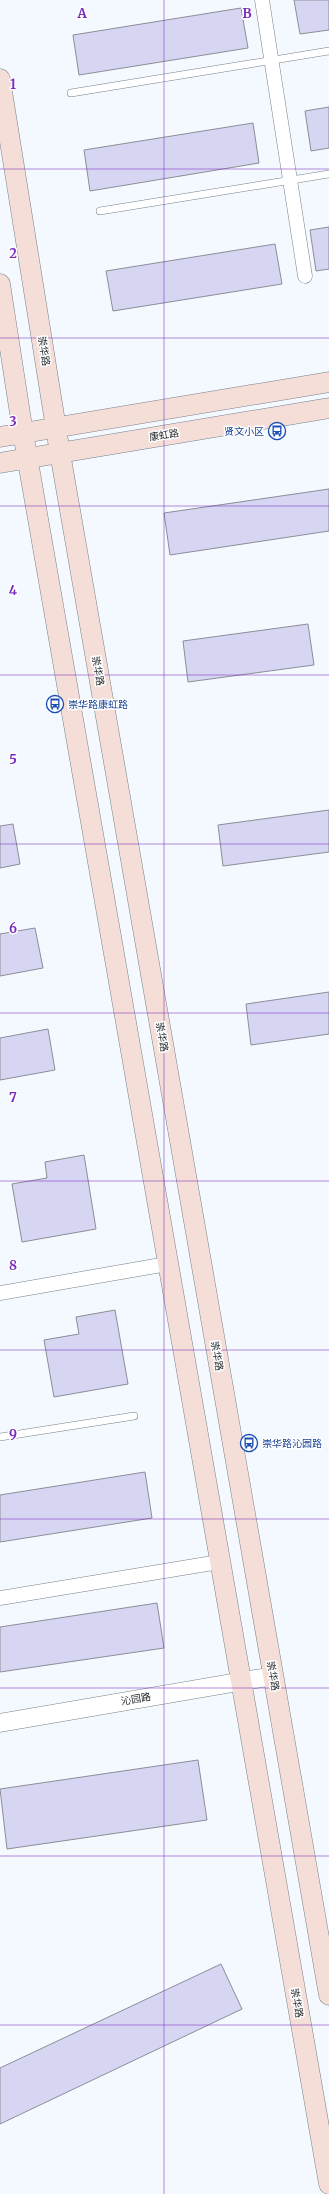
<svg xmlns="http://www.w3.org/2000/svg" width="329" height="2194" font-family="Merriweather,'Noto Sans SC',serif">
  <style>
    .building { fill: #d6d6f3; stroke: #8d8d98 }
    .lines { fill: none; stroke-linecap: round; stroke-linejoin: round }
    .service-casing { stroke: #788189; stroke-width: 8 }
    .minor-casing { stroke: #788189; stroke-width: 15 }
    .tertiary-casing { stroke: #788189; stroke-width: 19 }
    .secondary-casing { stroke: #788189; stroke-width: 21 }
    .service { stroke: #fff; stroke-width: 7 }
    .minor { stroke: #fff; stroke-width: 14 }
    .tertiary { stroke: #fff; stroke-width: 18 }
    .secondary { stroke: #f4ded7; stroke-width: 20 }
    .grid { fill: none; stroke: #7b2cbf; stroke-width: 1; stroke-opacity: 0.55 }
    .labels { text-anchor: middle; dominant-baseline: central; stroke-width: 3; stroke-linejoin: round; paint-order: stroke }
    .street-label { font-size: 10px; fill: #272b2e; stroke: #fff }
    .transit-label { font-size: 10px; fill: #164399; stroke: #fff; text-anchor: start }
    .grid-label { font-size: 13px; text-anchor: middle; font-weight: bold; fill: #7b2cbf; stroke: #fff; stroke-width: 3; stroke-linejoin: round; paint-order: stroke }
  </style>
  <rect width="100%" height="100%" fill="#f3f9ff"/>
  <!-- building -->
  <path class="building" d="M294,0H329V30L300,34Z
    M241,8L248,48L79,75L73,35Z
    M329,107V148L311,151L305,111Z
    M253,123L259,163L90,191L84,150Z
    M329,227V269L316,271L310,230Z
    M275,244L282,284L113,311L106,271Z
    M329,489V531L170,555L164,513Z
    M308,624L314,665L188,682L183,641Z
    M329,810V852L223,866L218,825Z
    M13,824L20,864L0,868V826Z
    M35,928L43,968L0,976V934Z
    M329,992V1034L251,1045L246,1004Z
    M48,1029L55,1070L0,1080V1038Z
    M84,1155L96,1229L22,1242L12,1184L47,1178L45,1162Z
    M115,1310L128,1384L54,1397L44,1340L79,1334L76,1317Z
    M145,1472L152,1518L0,1542V1495Z
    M157,1603L164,1648L0,1672V1627Z
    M198,1760L207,1820L7,1849L0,1789Z
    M221,1964L242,2009L0,2124V2068Z"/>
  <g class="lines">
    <!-- service casing -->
    <g class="service-casing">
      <path id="service" d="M71,93L329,51
        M100,211L329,174
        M0,1437L134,1416"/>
    </g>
    <!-- minor casing -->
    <g class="minor-casing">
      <path id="minor" d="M262,0L305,276
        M0,1293L167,1264
        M0,1598L219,1562"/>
    </g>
    <!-- tertiary casing -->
    <g class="tertiary-casing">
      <path id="tertiary" d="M0,1723L273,1676"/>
    </g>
    <!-- secondary casing -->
    <g class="secondary-casing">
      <path id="secondary" d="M0,79L60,453L329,1995
        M0,284L23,433L329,2184
        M0,437L329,382
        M0,463L329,408"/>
    </g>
    <!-- service -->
    <use href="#service" class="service"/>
    <!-- minor -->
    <use href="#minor" class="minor"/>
    <!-- tertiary -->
    <use href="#tertiary" class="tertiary"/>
    <!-- secondary -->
    <use href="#secondary" class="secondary"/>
  </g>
  <!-- grid -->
  <path class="grid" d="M164,0V2194M0,169H329M0,338H329M0,506H329M0,675H329M0,844H329M0,1013H329M0,1181H329M0,1350H329M0,1519H329M0,1688H329M0,1856H329M0,2025H329"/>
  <!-- icons -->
  <defs>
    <g id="bus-ring" transform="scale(0.9)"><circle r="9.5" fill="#fff" stroke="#1a4fb4" stroke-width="1.5"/><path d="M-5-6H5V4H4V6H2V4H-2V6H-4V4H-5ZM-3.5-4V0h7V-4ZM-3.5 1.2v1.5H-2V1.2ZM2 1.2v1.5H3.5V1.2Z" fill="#1a4fb4"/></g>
  </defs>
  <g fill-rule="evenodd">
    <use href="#bus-ring" x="277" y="431"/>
    <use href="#bus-ring" x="55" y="704"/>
    <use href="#bus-ring" x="249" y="1443"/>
  </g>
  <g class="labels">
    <!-- street labels -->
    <g class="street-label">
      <text transform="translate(44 351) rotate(81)">崇华路</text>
      <text transform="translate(164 435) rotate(-9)">康虹路</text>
      <text transform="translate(98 671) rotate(80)">崇华路</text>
      <text transform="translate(162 1037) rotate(80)">崇华路</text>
      <text transform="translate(217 1356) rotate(80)">崇华路</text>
      <text transform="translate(273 1676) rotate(80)">崇华路</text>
      <text transform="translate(136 1699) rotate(-10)">沁园路</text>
      <text transform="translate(297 2003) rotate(80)">崇华路</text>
    </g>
    <!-- transit labels -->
    <g class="transit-label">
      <text x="264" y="431" text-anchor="end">贤文小区</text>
      <text x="68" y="704">崇华路康虹路</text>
      <text x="262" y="1443">崇华路沁园路</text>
    </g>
  </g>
  <g class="grid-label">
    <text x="82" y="18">A</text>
    <text x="247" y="18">B</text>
    <text x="13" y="89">1</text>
    <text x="13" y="258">2</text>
    <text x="13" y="426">3</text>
    <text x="13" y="595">4</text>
    <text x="13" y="764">5</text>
    <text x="13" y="933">6</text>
    <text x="13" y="1102">7</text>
    <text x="13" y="1270">8</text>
    <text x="13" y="1439">9</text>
  </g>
</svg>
